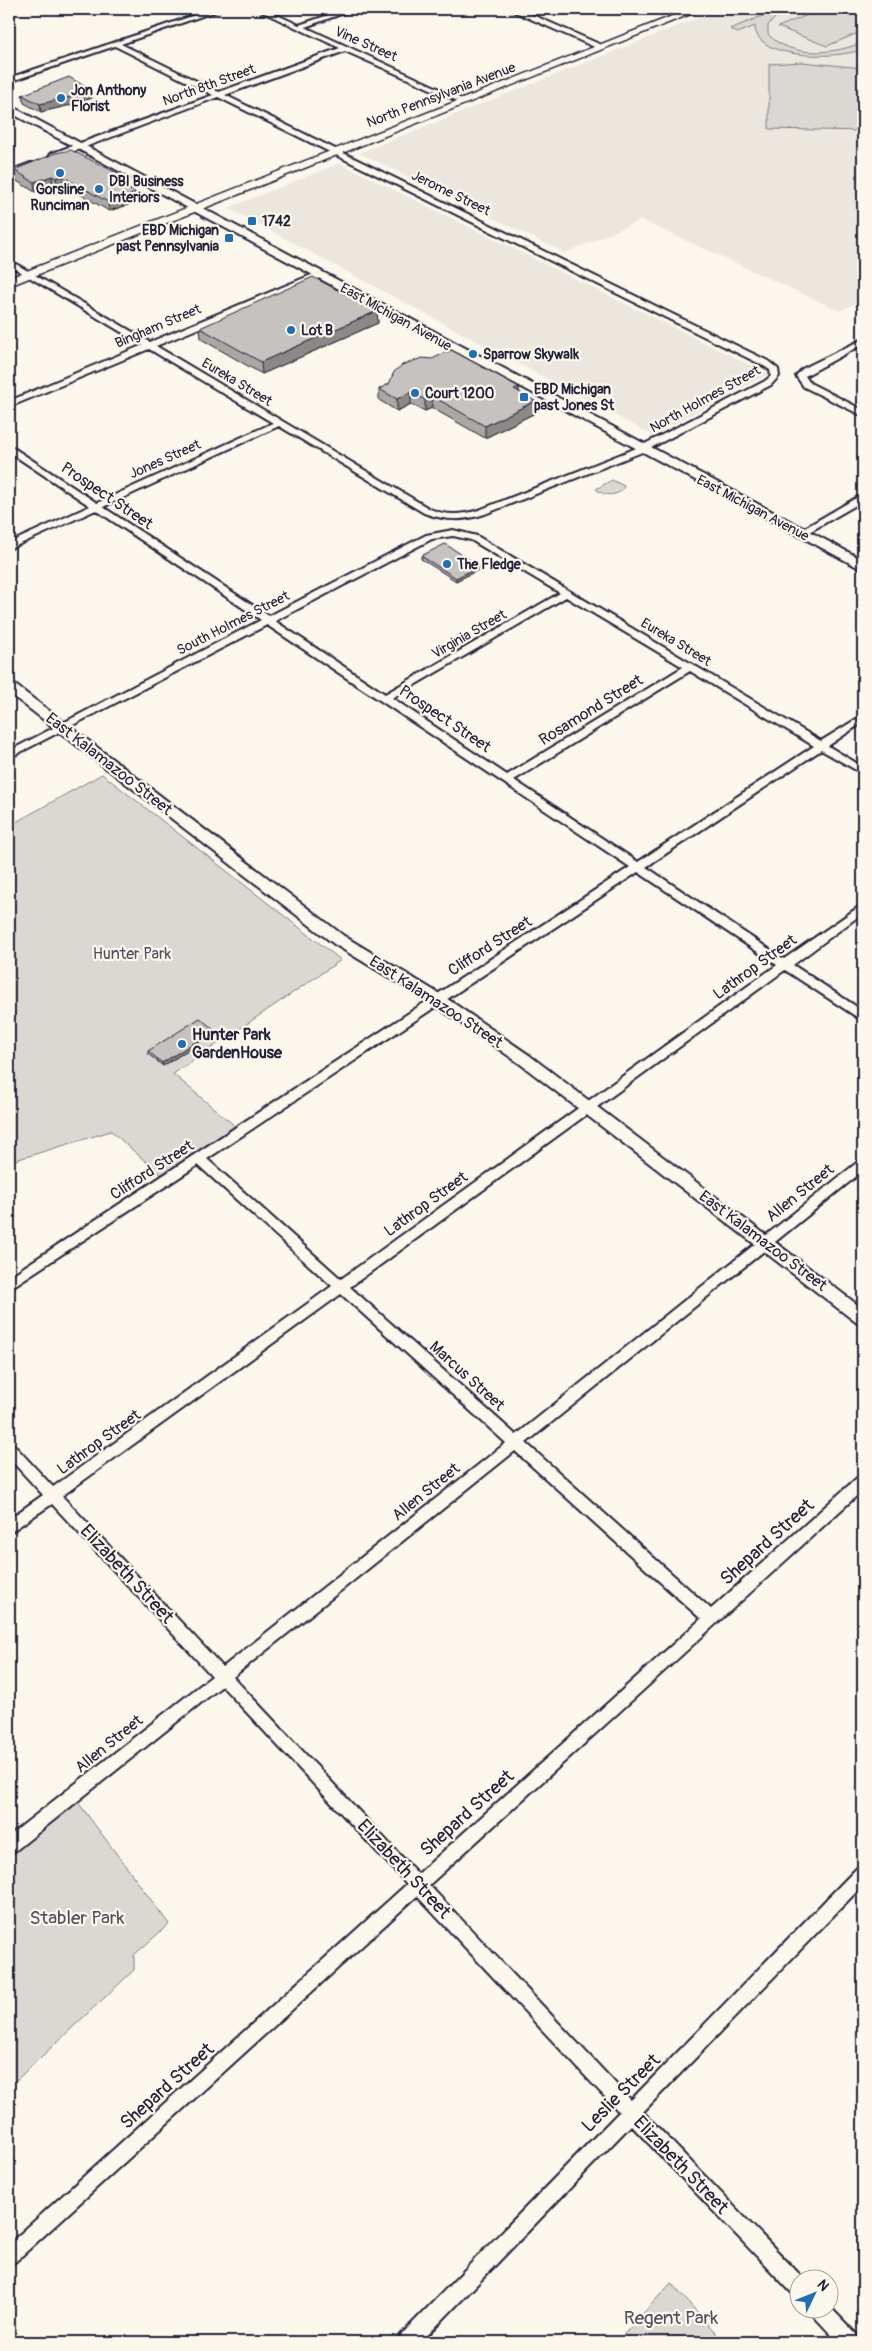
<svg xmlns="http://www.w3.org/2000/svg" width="872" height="2351" font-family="Pangolin,sans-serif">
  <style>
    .built { fill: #ebe7df }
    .green { fill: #dbd8d3; stroke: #7e7d87 }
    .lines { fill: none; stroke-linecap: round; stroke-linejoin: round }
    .minor-casing { stroke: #22223b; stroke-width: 4 }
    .tertiary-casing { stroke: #22223b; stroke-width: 4 }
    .secondary-casing { stroke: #22223b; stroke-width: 3 }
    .primary-casing { stroke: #22223b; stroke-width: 4 }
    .minor { fill: #fbf7ec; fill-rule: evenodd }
    .tertiary { fill: #fbf7ec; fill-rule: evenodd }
    .secondary { fill: #fbf7ec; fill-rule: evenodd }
    .primary { fill: #fbf7ec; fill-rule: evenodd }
    .wall { fill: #aaa7a5; stroke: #22223b }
    .shaded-wall { fill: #8b8886; stroke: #22223b }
    .building { fill: #c6c2c0; stroke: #22223b }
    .poi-dot { fill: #1f6fb2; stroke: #fbf7ec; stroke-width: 2 }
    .labels { text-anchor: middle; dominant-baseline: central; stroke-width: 4.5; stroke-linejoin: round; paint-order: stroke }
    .far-street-label { font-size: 14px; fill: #22223b; stroke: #fbf7ec }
    .far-poi-label { font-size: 14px; font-weight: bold; fill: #22223b; stroke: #fbf7ec; text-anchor: start }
    .street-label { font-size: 16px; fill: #22223b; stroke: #fbf7ec }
    .park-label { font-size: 16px; fill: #505061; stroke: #fbf7ec }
    .poi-label { font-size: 16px; font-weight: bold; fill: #22223b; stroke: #fbf7ec; text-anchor: start }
    .near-street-label { font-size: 19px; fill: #22223b; stroke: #fbf7ec }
    .near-park-label { font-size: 19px; fill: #505061; stroke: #fbf7ec }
  </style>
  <rect width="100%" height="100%" fill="#fbf7ec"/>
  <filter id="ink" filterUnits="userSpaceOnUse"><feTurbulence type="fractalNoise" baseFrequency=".02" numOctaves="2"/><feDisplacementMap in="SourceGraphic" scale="10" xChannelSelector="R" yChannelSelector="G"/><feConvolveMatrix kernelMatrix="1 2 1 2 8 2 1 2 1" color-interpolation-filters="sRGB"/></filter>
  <g filter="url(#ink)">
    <!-- built -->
    <path class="built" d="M720,9H863V299L840,311L641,220L565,253L359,153Z
      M340,163L768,374L652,435L228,208Z"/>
    <!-- green -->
    <path class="green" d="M780,9H797L776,17L768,25V34C790,59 837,54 863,42V49C841,59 755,61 755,26L738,33L730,29Z
      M822,9H863V31L827,46L778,27Z
      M802,62L863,68V131L769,129V64Z
      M612,480L624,486C620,497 604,497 596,489Z
      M102,774L341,960L173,1074L235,1126L161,1175L111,1131L9,1162V826Z
      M77,1801L169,1924L134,1955V1970L9,2087V1854Z
      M671,2283L724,2342H617Z"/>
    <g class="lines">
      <!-- minor casing -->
      <g class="minor-casing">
        <path id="minor" d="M213,9H222L121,44L219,92L340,48L256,9H264L299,25L346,9H355L305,27L466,101V103H462L345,51L225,95L768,361L778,369L779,376L771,385L645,451L485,514C463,521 446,521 424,513L279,426L103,507L269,616L426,535L453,530L477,536L821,741L863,715V722L828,746L863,767V774L821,750L646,867L784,959L863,904V913L793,965L863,1011V1021L785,970L350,1287L516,1435L859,1161L863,1159V1171L526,1443L711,1609L858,1477L863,1475V1490L429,1885L631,2100L857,1868L863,1866V1885L643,2112L803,2278H800V2298L794,2295L631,2125L421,2342H399L401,2335L619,2112L417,1896L15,2262L9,2265V2244L407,1884L222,1686L15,1851L9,1854V1836L212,1676L52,1504L9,1533V1519L43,1495L9,1458V1443L14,1445L53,1487L332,1286L198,1165L9,1289V1277L630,867L267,625L9,758V751L261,620L96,510L9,549V543L90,506L9,452V445L97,503L273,423L149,349L9,407V401L143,345L9,265V260L150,342L316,273H322V277L156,346L430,509C447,516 461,515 479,510L639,447L765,381L771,376L770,370L762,365L218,97L56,158H50V154L213,95L115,46L9,82V78ZM453,536L471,540L560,593L385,694L275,621L432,539ZM566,597L683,667L507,775L392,698ZM690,671L814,746L638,862L514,780ZM638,872L777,965L341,1279L207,1159ZM341,1294L506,1443L223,1667L62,1496ZM515,1451L701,1619L418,1874L233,1677Z
          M30,163H33V167L9,175V171Z
          M863,339V344L805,376L810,383L863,410V416L804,387L796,376L802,369Z
          M863,494V501L804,535L801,536L796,533Z
          M830,2307L857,2335L859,2342H838L812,2314L809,2308H830Z"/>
      </g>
      <!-- tertiary casing -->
      <g class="tertiary-casing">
        <path id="tertiary" d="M508,9H519L606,47L599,49Z
          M9,683L14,684L344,936L443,996L529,1055L863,1309V1325L857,1323L519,1063L433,1004L334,944L9,693Z"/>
      </g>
      <!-- secondary casing -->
      <g class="secondary-casing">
        <path id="secondary" d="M690,9H703L9,286V278Z"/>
      </g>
      <!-- primary casing -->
      <g class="primary-casing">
        <path id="primary" d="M9,105L863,560V570L9,112Z"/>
      </g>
      <!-- minor -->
      <use href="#minor" class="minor"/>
      <!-- tertiary -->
      <use href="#tertiary" class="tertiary"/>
      <!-- secondary -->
      <use href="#secondary" class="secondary"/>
      <!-- primary -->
      <use href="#primary" class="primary"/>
    </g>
    <!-- wall -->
    <path class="wall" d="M91,90L92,98L71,105L41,112L24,103L22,95Z
      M14,170L125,177V187L136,193L137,202L109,211L64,185L57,188L53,185L35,192L15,180Z
      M377,311L378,323L262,374L201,339L200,328Z
      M389,384L519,387V392L535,413L485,438L432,408L425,411L411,404L397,411L379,400V389Z
      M421,556L480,566V569L456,581L421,559Z
      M214,1033L163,1066L148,1054V1051Z"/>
    <!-- shaded-wall -->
    <path class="shaded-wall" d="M91,90L92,98L71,105L41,112L40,104Z
      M52,176L53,185L35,192L34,182Z
      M62,176L64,185L57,188L56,178Z
      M125,177L126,187L116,191L114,181Z
      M136,193L137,202L109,211L108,202Z
      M377,311L378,323L262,374L261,362Z
      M519,387V398L514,389Z
      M411,392V404L397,411V399Z
      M432,396V408L425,411V400Z
      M535,401V413L485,438V426Z
      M480,566V569L456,581V578Z
      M214,1030V1033L163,1066L162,1063Z"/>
    <!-- building -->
    <path class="building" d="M69,77L91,90L70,97L40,104L22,95Z
      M71,150L125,177L114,181L136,193L108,202L62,176L56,178L52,176L34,182L14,170L56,153Z
      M313,277L377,311L261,362L200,328Z
      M451,350L519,387L514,389L535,401L485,426L432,396L425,400L411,392L397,399L379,389L389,384L394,372L402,365L422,358L432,359Z
      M445,544L480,566L456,578L421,556Z
      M200,1018L214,1030L162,1063L148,1051Z"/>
  </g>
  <!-- markers -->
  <g class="poi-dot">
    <circle cx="61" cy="98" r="5"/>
    <circle cx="60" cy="173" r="5"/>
    <circle cx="99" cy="189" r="5"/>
    <rect x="247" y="216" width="10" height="10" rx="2.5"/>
    <rect x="224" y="233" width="10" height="10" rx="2.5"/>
    <circle cx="291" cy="330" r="5"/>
    <circle cx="473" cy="354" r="5"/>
    <circle cx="415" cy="393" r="5"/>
    <rect x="519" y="392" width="10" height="10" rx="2.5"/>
    <circle cx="447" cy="564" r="5"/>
    <circle cx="182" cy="1044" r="5"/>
  </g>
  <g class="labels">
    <!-- far-street labels -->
    <g class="far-street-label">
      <text transform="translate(366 44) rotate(24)">Vine Street</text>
      <text transform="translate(209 85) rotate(-20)">North 8th Street</text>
      <text transform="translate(441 95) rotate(-21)">North Pennsylvania Avenue</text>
      <text transform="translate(451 193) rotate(26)">Jerome Street</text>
      <text transform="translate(396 317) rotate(29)">East Michigan Avenue</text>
      <text transform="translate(158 326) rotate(-23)">Bingham Street</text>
      <text transform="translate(237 382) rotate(31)">Eureka Street</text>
      <text transform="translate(705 399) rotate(-29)">North Holmes Street</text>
      <text transform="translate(165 459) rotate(-24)">Jones Street</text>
      <text transform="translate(753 508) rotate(28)">East Michigan Avenue</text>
      <text transform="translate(233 623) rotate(-27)">South Holmes Street</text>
      <text transform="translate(469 634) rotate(-30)">Virginia Street</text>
      <text transform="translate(676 642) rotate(31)">Eureka Street</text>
    </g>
    <!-- far-poi labels -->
    <g class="far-poi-label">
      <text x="71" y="90">Jon Anthony<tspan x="71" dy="16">Florist</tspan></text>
      <text x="109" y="181">DBI Business<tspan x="109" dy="16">Interiors</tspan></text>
      <text x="60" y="189" text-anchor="middle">Gorsline<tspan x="60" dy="16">Runciman</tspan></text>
      <text x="262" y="221">1742</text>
      <text x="219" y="230" text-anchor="end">EBD Michigan<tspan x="219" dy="16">past Pennsylvania</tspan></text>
      <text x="301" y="330">Lot B</text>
      <text x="483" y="354">Sparrow Skywalk</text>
      <text x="534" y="389">EBD Michigan<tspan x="534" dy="16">past Jones St</tspan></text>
      <text x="425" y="393">Court 1200</text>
      <text x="457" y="564">The Fledge</text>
    </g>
    <!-- street labels -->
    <g class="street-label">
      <text transform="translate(107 496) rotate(34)">Prospect Street</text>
      <text transform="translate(591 710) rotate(-32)">Rosamond Street</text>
      <text transform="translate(445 719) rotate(34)">Prospect Street</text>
      <text transform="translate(109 764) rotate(38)">East Kalamazoo Street</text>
      <text transform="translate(490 946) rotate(-33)">Clifford Street</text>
      <text transform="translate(755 967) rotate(-36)">Lathrop Street</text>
      <text transform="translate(436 1002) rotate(33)">East Kalamazoo Street</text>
      <text transform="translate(152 1170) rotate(-33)">Clifford Street</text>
      <text transform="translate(800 1193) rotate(-39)">Allen Street</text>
      <text transform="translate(426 1204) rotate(-36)">Lathrop Street</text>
      <text transform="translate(763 1241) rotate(37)">East Kalamazoo Street</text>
      <text transform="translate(467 1376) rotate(42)">Marcus Street</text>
      <text transform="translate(99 1442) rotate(-36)">Lathrop Street</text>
      <text transform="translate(426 1492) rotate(-39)">Allen Street</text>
      <text transform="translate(109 1744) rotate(-39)">Allen Street</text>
    </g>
    <!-- park labels -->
    <g class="park-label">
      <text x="132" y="954">Hunter Park</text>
    </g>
    <!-- poi labels -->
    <g class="poi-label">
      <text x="192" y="1035">Hunter Park<tspan x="192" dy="18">GardenHouse</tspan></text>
    </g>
    <!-- near-street labels -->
    <g class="near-street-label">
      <text transform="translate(767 1542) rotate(-42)">Shepard Street</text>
      <text transform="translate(127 1574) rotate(47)">Elizabeth Street</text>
      <text transform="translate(467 1813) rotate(-42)">Shepard Street</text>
      <text transform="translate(404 1869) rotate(47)">Elizabeth Street</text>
      <text transform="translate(167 2086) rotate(-42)">Shepard Street</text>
      <text transform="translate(621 2093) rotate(-45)">Leslie Street</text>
      <text transform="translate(681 2165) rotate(46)">Elizabeth Street</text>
    </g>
    <!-- near-park labels -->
    <g class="near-park-label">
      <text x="77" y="1918">Stabler Park</text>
      <text x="671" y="2318">Regent Park</text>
    </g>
  </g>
  <!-- margin -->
  <rect width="872" height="2351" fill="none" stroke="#fbf7ec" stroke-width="30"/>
  <rect x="15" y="15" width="842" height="2321" fill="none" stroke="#22223b" stroke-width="2" filter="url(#ink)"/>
  <!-- north arrow -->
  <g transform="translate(814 2294) rotate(47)"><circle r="24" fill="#fbf7ec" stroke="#a4a2a5"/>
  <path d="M0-4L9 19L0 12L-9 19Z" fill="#1f6fb2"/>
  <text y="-8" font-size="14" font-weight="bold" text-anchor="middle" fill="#22223b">N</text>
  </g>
</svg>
